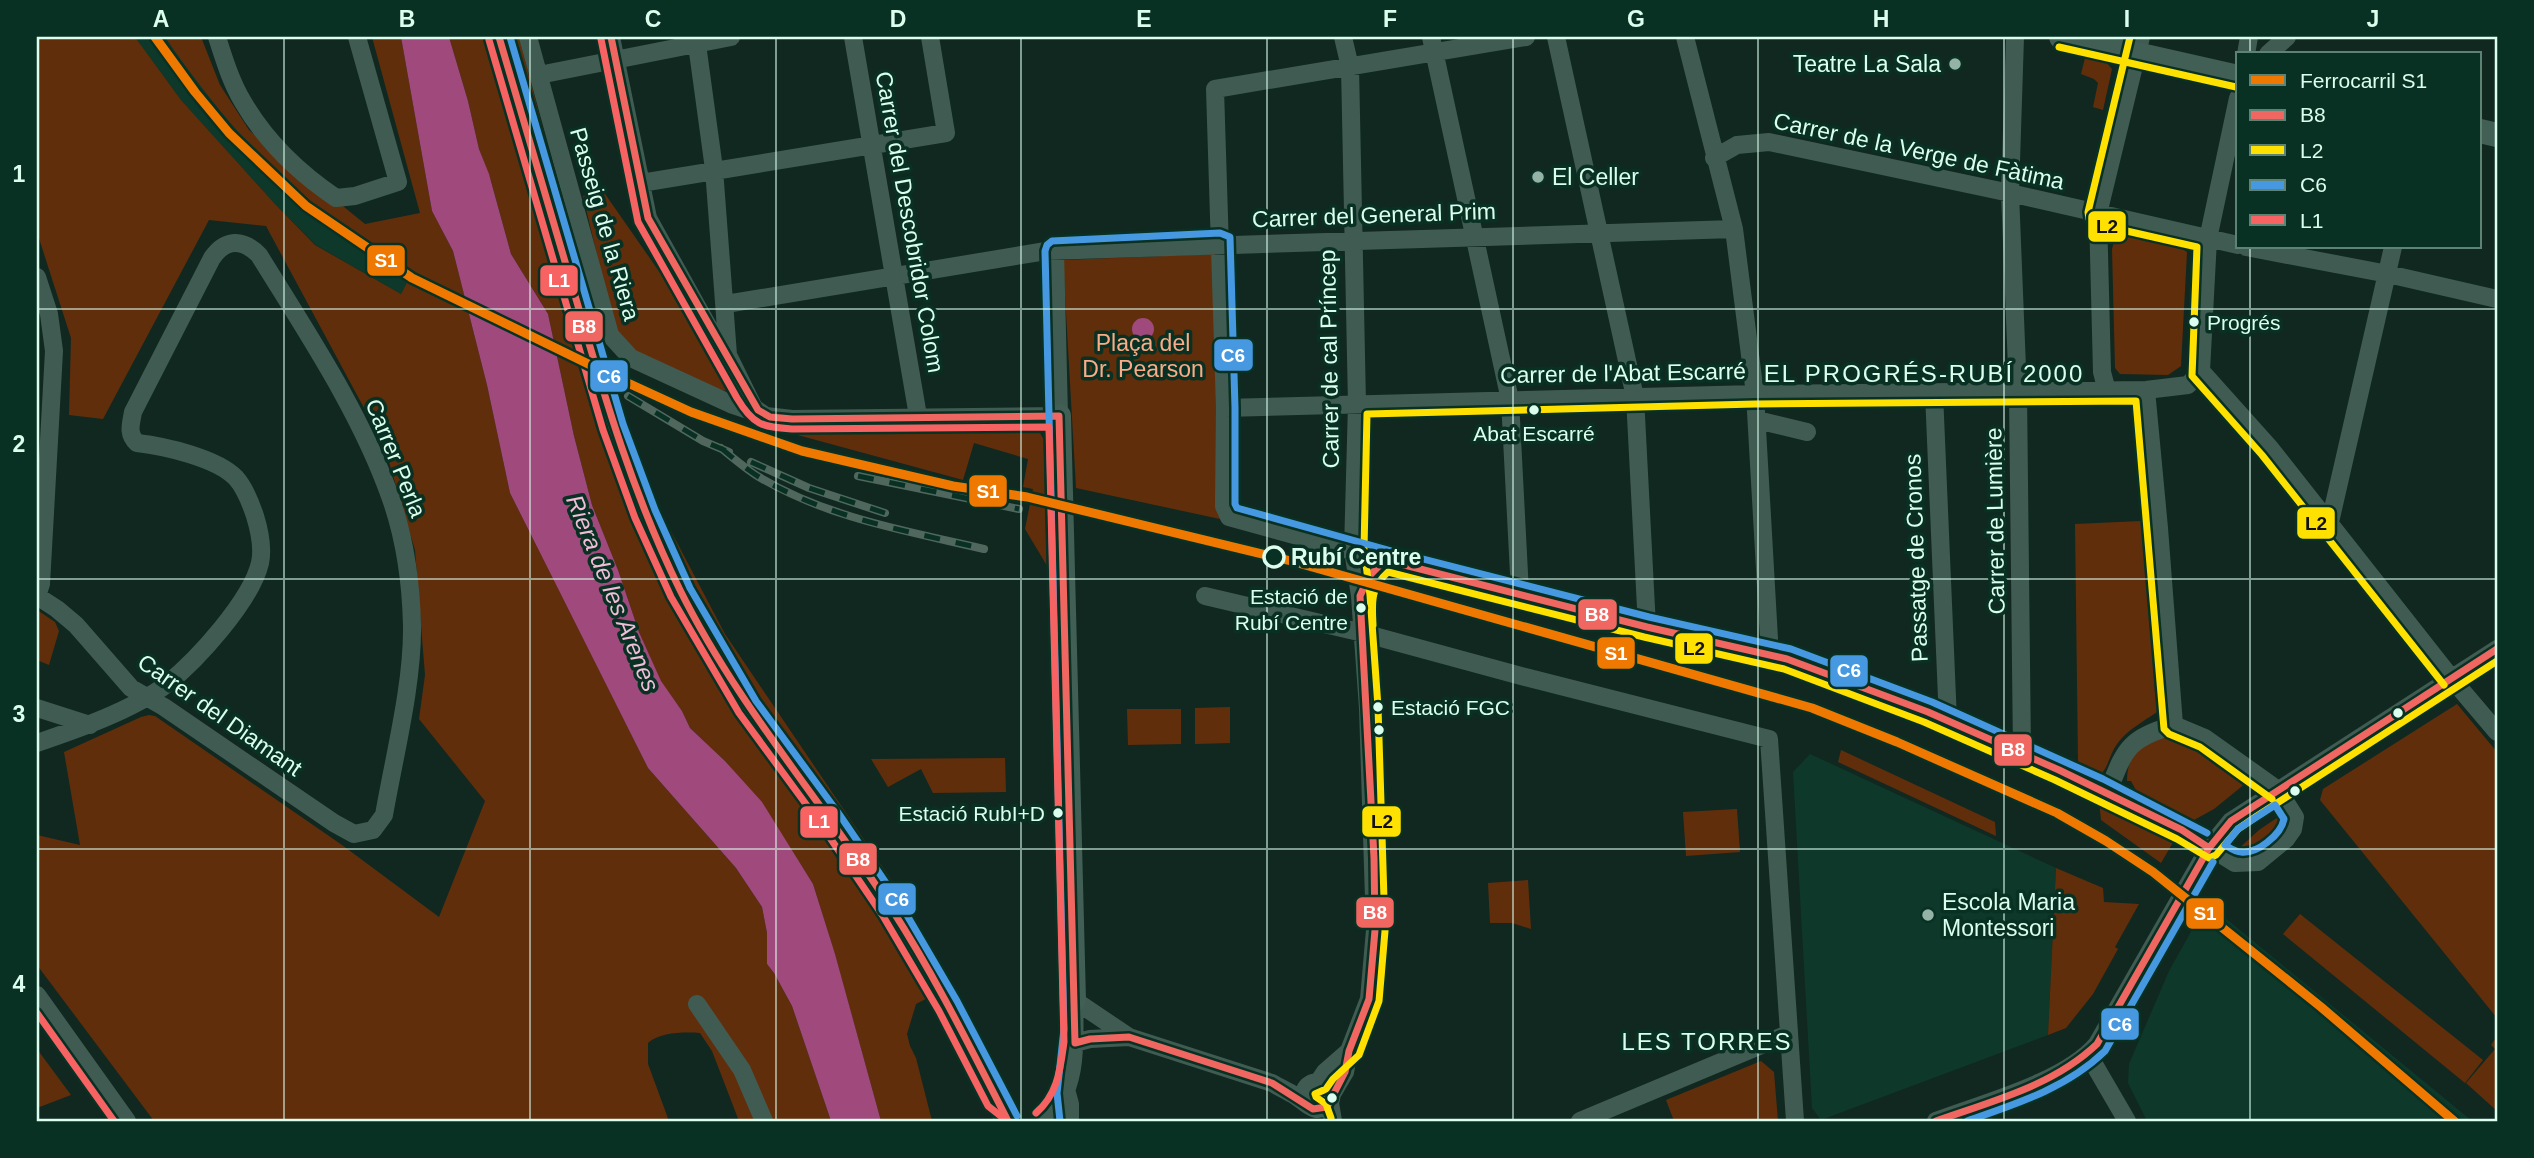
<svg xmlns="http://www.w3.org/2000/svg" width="2534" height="1158" font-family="Arial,sans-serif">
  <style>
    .built { fill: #0e392a }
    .green { fill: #612e0c }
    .water { fill: #9f497c }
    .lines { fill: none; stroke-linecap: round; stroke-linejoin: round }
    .secondary-tunnel { stroke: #2f483f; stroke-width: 24; stroke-dasharray: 24 12; stroke-linecap: butt }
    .street { stroke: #405c52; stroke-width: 18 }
    .secondary { stroke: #415f55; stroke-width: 24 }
    .rail-casing { stroke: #50675e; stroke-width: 8 }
    .rail { stroke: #083123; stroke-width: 5; stroke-dasharray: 16; stroke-linecap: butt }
    .bus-1-casing { stroke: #083123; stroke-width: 12 }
    .bus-2-casing { stroke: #083123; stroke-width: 12 }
    .bus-3-casing { stroke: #083123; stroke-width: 12 }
    .bus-4-casing { stroke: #083123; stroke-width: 12 }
    .bus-1 { stroke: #f06661; stroke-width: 7 }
    .bus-2 { stroke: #fee101; stroke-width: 7 }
    .bus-3 { stroke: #4699e1; stroke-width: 7 }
    .bus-4 { stroke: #f76263; stroke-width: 7 }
    .rail-1-casing { stroke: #083123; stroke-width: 14 }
    .rail-1 { stroke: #ef7900; stroke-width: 9 }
    .grid { fill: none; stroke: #dbfeee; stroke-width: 2; stroke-opacity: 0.55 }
    .poi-dot { fill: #94b3a6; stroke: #083123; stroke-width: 2.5 }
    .bus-dot { fill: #dbfeee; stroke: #083123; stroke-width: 2.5 }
    .stop-dot { fill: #083123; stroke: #dbfeee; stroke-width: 3.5 }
    .labels { text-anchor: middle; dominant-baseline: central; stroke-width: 7; stroke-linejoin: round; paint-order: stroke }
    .bus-label { font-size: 21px; fill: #dbfeee; stroke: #083123; text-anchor: start }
    .poi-label { font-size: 23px; fill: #dbfeee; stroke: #083123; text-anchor: start }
    .street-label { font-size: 23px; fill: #dbfeee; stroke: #083123 }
    .park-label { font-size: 23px; fill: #f9ac87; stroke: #083123 }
    .stop-label { font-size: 23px; font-weight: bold; fill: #dbfeee; stroke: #083123; text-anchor: start }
    .neighbourhood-label { font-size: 24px; letter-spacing: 2px; fill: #dbfeee; stroke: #083123 }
    .water-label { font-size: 24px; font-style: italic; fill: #f1bdd8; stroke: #083123 }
    .line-badge { stroke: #083123; stroke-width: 2.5 }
    .badge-label { font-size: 19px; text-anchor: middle; font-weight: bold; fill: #fff }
    .pale-badge-label { font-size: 19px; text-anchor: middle; font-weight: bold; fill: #111 }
    .neatline { fill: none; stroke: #dbfeee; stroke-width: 2.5 }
    .grid-label { font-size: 23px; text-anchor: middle; font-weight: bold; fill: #dbfeee }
  </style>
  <rect width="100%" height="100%" fill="#112820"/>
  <!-- built -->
  <path class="built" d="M135,37H165L234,127L287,183L354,234L412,273L401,294L316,245L275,204L181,100Z
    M1810,754L2056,868L2048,1035L1821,1120L1812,1108L1793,772Z
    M2207,903L2472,1121H2147L2128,1083L2129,1064L2169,971Z"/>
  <!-- green -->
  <path class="green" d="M37,37H135L181,100L275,204L315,245L401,294L412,273C371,246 320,215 285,181C240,138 200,88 165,37H201L220,85L249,130L365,224L420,213L372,37H401L432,211L453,251L487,385L510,493L648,768L736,868L762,907L767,933V964L774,973L792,1006L831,1121H739L712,1051L700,1033C684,1032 660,1032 648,1043V1064L669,1121H154L37,965V835L80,845L64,752L141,717L149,715L155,716L342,845L439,917L485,801L419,719L425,675L415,550L384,445L266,226L209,220L103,419L69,415L71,338L37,232Z
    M449,37H519L601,353L614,411L662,514L725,634L909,906L951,986L916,1004L907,1034L910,1046L916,1058L932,1121H881L835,955L813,884L761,802L725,761L690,728L682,711L661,682L639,632L618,570L592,505L574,436L548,314L511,254L491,181L479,149L468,101Z
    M2085,58L2106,62L2112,69L2103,110L2093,107L2098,83L2094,79L2081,74Z
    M603,191L732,376L733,384L728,391L715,389L637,354L619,334L613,322L583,196Z
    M2124,236L2178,246L2187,252L2181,366L2168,375L2120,374L2115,368L2112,249L2115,238Z
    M1215,254L1220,519L1076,488L1063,260Z
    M797,425L1028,426L1040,433L1051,452L1052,574L1025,529L1033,489L1023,487L1028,459L974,443L963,480L794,434Z
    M2141,521L2157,712C2144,721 2127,730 2117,744C2110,753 2109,766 2101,774L2078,763L2075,524Z
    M37,610L55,622L59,631L49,665L37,660Z
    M2457,704L2497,752V1018L2320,800L2323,789Z
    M1230,707V743L1195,744V708Z
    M1127,709H1181V744L1128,745Z
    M2169,734L2182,738L2244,779L2246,783L2214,809L2194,820L2138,794L2131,781H2127C2127,750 2145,744 2169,734Z
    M1841,750L1995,822L1996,836L1838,762Z
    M1005,758L1006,792L933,793L921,769L888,787L871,759Z
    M2099,800L2174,835L2175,839L2161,863L2101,820Z
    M1737,809L1740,852L1686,856L1683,812Z
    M2287,811V827C2270,842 2259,861 2235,852L2259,830Z
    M2056,868L2103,888L2104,902L2139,904L2115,947L2118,949L2093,994L2066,1028L2048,1035Z
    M1528,880L1531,929L1512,923H1490L1488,883Z
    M2300,914L2483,1060L2465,1083L2283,934Z
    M2497,1036V1111L2466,1083L2495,1049L2491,1045Z
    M37,1049L71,1095L37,1108Z
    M1761,1061L1774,1072L1778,1121H1674L1666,1100Z"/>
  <!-- water -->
  <path class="water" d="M401,37H449L468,101L479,149L489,174L511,254L548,314L574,436L592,505L618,570L639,632L661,681L682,711L690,728L725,761L762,802L813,884L835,954L881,1121H831L792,1006L774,973L767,964V933L762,907L736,868L648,768L510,493L487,385L453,251L432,211Z
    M1132 329a11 11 0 1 1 22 0a11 11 0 1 1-22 0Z"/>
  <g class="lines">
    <!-- secondary-tunnel -->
    <path class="secondary-tunnel" d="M591,356L603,394"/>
    <!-- street -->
    <path class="street" d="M217,37C224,59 231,82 243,102C265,140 299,173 336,198L355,196L398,182L357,37
      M528,37L610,335L631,358L733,405L766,416L792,419L1059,416L1055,251
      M611,37L648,218L718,344L728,355
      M696,37L714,169L728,355L754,408L763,414
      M853,37L918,416
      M1343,37L1350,67L1357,404L1353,550L1360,596
      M1431,37L1510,400L1520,593
      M1526,37L1215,89L1225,408L1224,506L1229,517L1385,560L1647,627L1787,659L1928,712L2098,788L2182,830L2235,863L2258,862L2286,839L2293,829L2295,817L2278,790L2205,738L2174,725C2127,739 2125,749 2108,792
      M1556,37L1635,397L1647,627
      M1685,37L1734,229L1755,394L1769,639L1767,653
      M2015,37L2010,193L2018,393L2022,753
      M2246,54L2249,37
      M2268,54L2287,37
      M539,75L731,37
      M1714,158L1737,145L1769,142L2010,193L2238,245
      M641,183L946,133L930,37
      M2246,247L2388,274L2497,299
      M37,277L49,314L54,351L41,584L37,596
      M726,304L1046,251L1734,229
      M2201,371L2270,448L2452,679L2497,732
      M2146,390L2159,528L2174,725
      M2107,391L2102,372L2098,214L2141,37
      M1934,393L1948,721
      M1225,408L1755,394L2146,390L2188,385L2201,371L2208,239L2238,98
      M1757,420L1807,432
      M2330,522L2393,247
      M37,596L57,609L76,625L131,688L164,707L334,823L354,834L373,830L384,815C394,757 413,684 412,625C411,584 405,539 391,499C361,413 307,333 259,255C243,239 226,238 212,258L133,412C131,424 127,434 137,443C164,446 217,458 236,478C245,488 251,504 255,516C259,529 263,549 260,563C251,601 197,660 167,684C133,710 78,729 37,743
      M1205,596L1363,633L1525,677L1769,739L1795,1121
      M37,708L90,725
      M37,995L127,1121
      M1074,1000L1129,1037L1272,1083C1279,1087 1287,1091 1294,1095C1307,1103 1315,1117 1330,1103
      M697,1004L742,1070L764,1121
      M1075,1043L1090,1039L1129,1037
      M2088,1054L2127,1121
      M1319,1081L1325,1072L1349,1051
      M1067,1093L1070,1104V1121
      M1332,1094L1345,1072L1349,1051L1369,999L1375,930L1368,708L1360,596C1363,579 1372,571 1385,560
      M1306,1104C1300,1090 1309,1079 1323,1083L1332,1094L1330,1103L1333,1121
      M1043,1121C1079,1095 1075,1040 1074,1000
      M1580,1121L1788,1034
      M1936,1121C1983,1103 2065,1082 2097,1044L2209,848L2231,821L2497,649"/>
    <!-- secondary -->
    <path class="secondary" d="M499,37L591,356
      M2061,37L2238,77
      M2480,131L2497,135
      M603,394C636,505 684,614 749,710C785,762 826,811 861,864C917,946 964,1033 1008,1121
      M1059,416L1074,1000"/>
    <!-- rail casing -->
    <g class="rail-casing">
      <path id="rail" d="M628,396L703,441L729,452
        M721,448C733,458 746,469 759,477C828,518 907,531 984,549
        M751,462L809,488L885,513
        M858,476L1019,509"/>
    </g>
    <!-- rail -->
    <use href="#rail" class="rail"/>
    <!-- bus-1 casing -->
    <g class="bus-1-casing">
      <path id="bus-1" d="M499,37C525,124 550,212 576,299C605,399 634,497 680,590C737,705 822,801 891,908C935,976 971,1049 1008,1121
        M611,37L648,218L758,410L770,417L792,419L1059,416L1075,1043L1090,1039L1129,1037L1272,1083L1313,1109L1327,1107L1345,1072L1349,1051L1369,999L1375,930L1374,858L1360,596L1369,576L1385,560
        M1385,560L1647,627L1787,659L1928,712L2059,770L2182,830L2209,848
        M1936,1121C1992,1101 2053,1086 2097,1044L2209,848L2231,821L2497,649"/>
    </g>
    <!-- bus-2 casing -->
    <g class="bus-2-casing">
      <path id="bus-2" d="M2130,37L2088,212L2089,219L2096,224L2197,247L2192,376L2262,455L2444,685
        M2059,47L2236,87
        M1373,625C1372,603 1370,588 1388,572L1644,637L1784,669L1924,722L2055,780L2177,839L2209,858L2216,855L2238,829L2257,816L2497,661
        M1331,1118L1326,1104L1316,1097L1315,1094L1326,1089L1333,1079L1359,1055L1379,1001L1385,931L1378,707L1370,595L1364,549L1367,414L1755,404L2136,401L2164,729L2169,734L2200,747L2272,799"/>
    </g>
    <!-- bus-3 casing -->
    <g class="bus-3-casing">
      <path id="bus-3" d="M510,37L623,424L655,510L690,588L756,701L839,814L901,905L957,1001L1017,1116
        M2275,805L2284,819C2281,835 2257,854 2241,852C2235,852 2230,848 2225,845L2238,829Z
        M1060,1121L1057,1093L1064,1029L1045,251L1047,245L1052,241L1220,233L1230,237L1235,408V504L1237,508L1388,550L1649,617L1791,649L1932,702L2103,779L2207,833
        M1967,1121C2016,1104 2067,1088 2105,1051L2213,862"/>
    </g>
    <!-- bus-4 casing -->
    <g class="bus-4-casing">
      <path id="bus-4" d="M601,39L638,222L737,398C753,425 762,427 792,429L1049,427L1064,1042C1060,1070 1058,1094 1036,1113
        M489,40L603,430L635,518L671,597L739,713L822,826L883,916L939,1011L988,1106L1007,1121
        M37,1013L114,1121"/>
    </g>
    <!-- bus-1 -->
    <use href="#bus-1" class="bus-1"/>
    <!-- bus-2 -->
    <use href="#bus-2" class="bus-2"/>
    <!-- bus-3 -->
    <use href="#bus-3" class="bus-3"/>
    <!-- bus-4 -->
    <use href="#bus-4" class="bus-4"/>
    <!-- rail-1 casing -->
    <g class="rail-1-casing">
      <path id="rail-1" d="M155,37L195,92L229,133L306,206L412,278L617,378L691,412L802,451L953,486L1027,497L1291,561L1812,708L1897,742L2057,813L2106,841L2153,872L2321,1007L2454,1121"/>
    </g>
    <!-- rail-1 -->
    <use href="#rail-1" class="rail-1"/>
  </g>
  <!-- grid -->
  <path class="grid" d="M284,37V1121M530,37V1121M776,37V1121M1021,37V1121M1267,37V1121M1513,37V1121M1758,37V1121M2004,37V1121M2250,37V54M2250,247V1121M37,309H2497M37,579H2497M37,849H2497"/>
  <!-- markers -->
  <g class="poi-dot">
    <circle cx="1955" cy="64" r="7"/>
    <circle cx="1538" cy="177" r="7"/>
    <circle cx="1928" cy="915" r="7"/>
  </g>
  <g class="bus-dot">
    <circle cx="2194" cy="322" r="6"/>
    <circle cx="1534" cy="410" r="6"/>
    <circle cx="1361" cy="608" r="6"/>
    <circle cx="1378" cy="707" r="6"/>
    <circle cx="2398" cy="713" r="6"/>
    <circle cx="1379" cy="730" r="6"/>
    <circle cx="2295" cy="791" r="6"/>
    <circle cx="1058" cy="813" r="6"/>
    <circle cx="1332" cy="1098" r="6"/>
  </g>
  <circle class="stop-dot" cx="1274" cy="557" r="10"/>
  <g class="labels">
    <!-- bus labels -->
    <g class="bus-label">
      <text x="2207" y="322">Progrés</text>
      <text x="1534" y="433" text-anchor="middle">Abat Escarré</text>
      <text x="1348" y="596" text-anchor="end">Estació de<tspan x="1348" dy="26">Rubí Centre</tspan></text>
      <text x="1391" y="707">Estació FGC</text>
      <text x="1045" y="813" text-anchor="end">Estació RubI+D</text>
    </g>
    <!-- poi labels -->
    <g class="poi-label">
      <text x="1941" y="64" text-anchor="end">Teatre La Sala</text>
      <text x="1552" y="177">El Celler</text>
      <text x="1942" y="902">Escola Maria<tspan x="1942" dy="26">Montessori</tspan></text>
    </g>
    <!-- street labels -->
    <g class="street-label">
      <text transform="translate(1919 151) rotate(12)">Carrer de la Verge de Fàtima</text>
      <text transform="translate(1374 215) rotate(-2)">Carrer del General Prim</text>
      <text transform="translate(910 222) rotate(80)">Carrer del Descobridor Colom</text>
      <text transform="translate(605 224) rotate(74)">Passeig de la Riera</text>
      <text transform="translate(1329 359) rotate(-91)">Carrer de cal Príncep</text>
      <text transform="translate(1623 373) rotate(-1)">Carrer de l'Abat Escarré</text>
      <text transform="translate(396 458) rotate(68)">Carrer Perla</text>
      <text transform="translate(1995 521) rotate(-91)">Carrer de Lumière</text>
      <text transform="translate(1916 558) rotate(-92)">Passatge de Cronos</text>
      <text transform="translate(220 715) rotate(35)">Carrer del Diamant</text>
    </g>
    <!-- park labels -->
    <g class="park-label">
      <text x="1143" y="343">Plaça del<tspan x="1143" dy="26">Dr. Pearson</tspan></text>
    </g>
    <!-- stop labels -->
    <g class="stop-label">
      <text x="1291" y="557">Rubí Centre</text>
    </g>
    <!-- neighbourhood labels -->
    <g class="neighbourhood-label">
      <text x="1924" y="373">EL PROGRÉS-RUBÍ 2000</text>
      <text x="1707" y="1041">LES TORRES</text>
    </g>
    <!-- water labels -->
    <g class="water-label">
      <text transform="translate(613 593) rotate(68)">Riera de les Arenes</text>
    </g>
  </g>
  <g class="line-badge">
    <rect x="2087" y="210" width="40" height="33" rx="7" fill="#fee101"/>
    <rect x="366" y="244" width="40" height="33" rx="7" fill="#ef7900"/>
    <rect x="539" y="264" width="40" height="33" rx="7" fill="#f76263"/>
    <rect x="564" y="310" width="40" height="33" rx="7" fill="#f06661"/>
    <rect x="1213" y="338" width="41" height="34" rx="7" fill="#4699e1"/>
    <rect x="589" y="359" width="40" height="34" rx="7" fill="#4699e1"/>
    <rect x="968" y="474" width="40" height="34" rx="7" fill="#ef7900"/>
    <rect x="2296" y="506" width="40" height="34" rx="7" fill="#fee101"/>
    <rect x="1577" y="598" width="41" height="33" rx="7" fill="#f06661"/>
    <rect x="1674" y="632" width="40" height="33" rx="7" fill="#fee101"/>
    <rect x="1596" y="636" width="40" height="34" rx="7" fill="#ef7900"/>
    <rect x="1829" y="654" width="40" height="34" rx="7" fill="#4699e1"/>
    <rect x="1993" y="733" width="40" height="34" rx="7" fill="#f06661"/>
    <rect x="1361" y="805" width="41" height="33" rx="7" fill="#fee101"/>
    <rect x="799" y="805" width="40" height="34" rx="7" fill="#f76263"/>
    <rect x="838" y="842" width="40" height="34" rx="7" fill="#f06661"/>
    <rect x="877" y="882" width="40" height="34" rx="7" fill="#4699e1"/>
    <rect x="1355" y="896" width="40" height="33" rx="7" fill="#f06661"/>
    <rect x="2185" y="897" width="40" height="33" rx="7" fill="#ef7900"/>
    <rect x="2100" y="1007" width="40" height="34" rx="7" fill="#4699e1"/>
  </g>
  <g class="badge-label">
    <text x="386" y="267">S1</text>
    <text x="559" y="287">L1</text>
    <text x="584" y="333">B8</text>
    <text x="1233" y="362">C6</text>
    <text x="609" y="383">C6</text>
    <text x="988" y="498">S1</text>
    <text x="1597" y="621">B8</text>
    <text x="1616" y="660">S1</text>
    <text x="1849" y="677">C6</text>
    <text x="2013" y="756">B8</text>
    <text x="819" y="828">L1</text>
    <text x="858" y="866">B8</text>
    <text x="897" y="906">C6</text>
    <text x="1375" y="919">B8</text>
    <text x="2205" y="920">S1</text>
    <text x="2120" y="1031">C6</text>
  </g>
  <g class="pale-badge-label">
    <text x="2107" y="233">L2</text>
    <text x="2316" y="530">L2</text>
    <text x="1694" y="655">L2</text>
    <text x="1382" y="828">L2</text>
  </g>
  <!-- border -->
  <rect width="2534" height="1158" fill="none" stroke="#083123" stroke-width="77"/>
  <!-- legend -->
  <rect x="2236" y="52" width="245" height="196" fill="#083123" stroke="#5c8374" stroke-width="2"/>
  <rect x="2250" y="75" width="35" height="10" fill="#ef7900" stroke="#5c8374" stroke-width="2"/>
  <text x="2300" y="88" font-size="21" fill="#dbfeee">Ferrocarril S1</text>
  <rect x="2250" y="110" width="35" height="10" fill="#f06661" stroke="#5c8374" stroke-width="2"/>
  <text x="2300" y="122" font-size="21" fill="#dbfeee">B8</text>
  <rect x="2250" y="145" width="35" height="10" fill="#fee101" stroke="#5c8374" stroke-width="2"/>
  <text x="2300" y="158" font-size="21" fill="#dbfeee">L2</text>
  <rect x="2250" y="180" width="35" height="10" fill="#4699e1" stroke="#5c8374" stroke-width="2"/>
  <text x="2300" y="192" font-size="21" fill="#dbfeee">C6</text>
  <rect x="2250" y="215" width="35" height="10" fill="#f76263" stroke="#5c8374" stroke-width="2"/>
  <text x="2300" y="228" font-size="21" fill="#dbfeee">L1</text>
  <rect x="38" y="38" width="2458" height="1082" class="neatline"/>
  <g class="grid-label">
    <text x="161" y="27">A</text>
    <text x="407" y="27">B</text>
    <text x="653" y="27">C</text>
    <text x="898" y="27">D</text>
    <text x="1144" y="27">E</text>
    <text x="1390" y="27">F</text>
    <text x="1636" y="27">G</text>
    <text x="1881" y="27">H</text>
    <text x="2127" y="27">I</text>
    <text x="2373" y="27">J</text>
    <text x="19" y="182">1</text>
    <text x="19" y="452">2</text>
    <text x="19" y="722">3</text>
    <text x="19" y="992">4</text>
  </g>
</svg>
